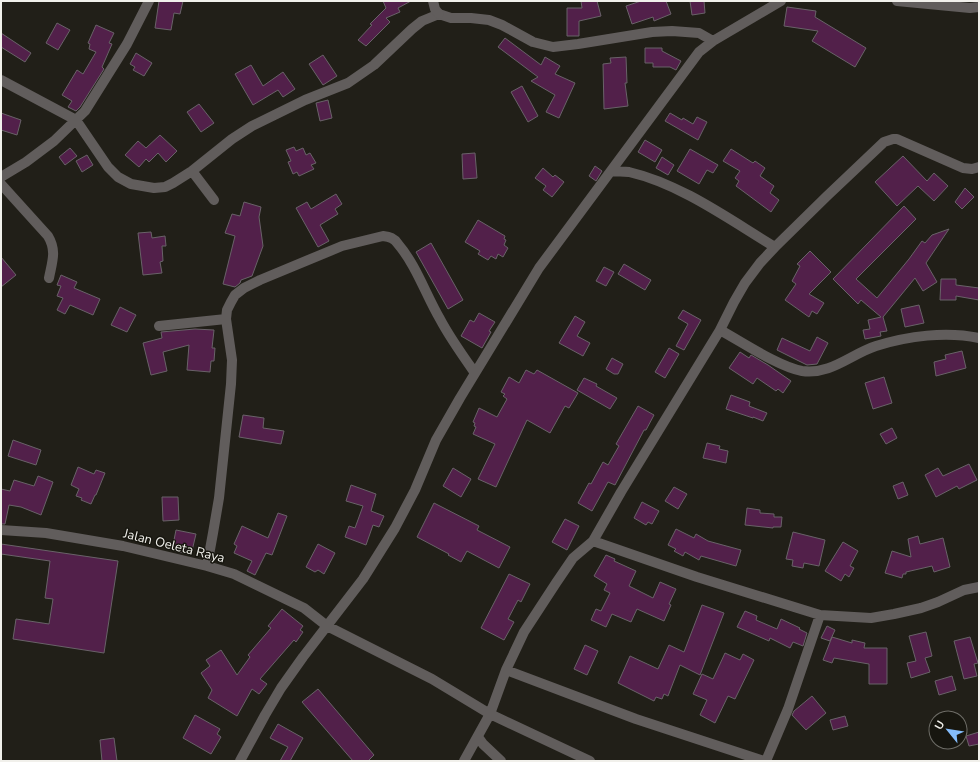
<svg xmlns="http://www.w3.org/2000/svg" width="980" height="762" font-family="'Nunito Sans',sans-serif">
  <style>
    .building { fill: #52204a; stroke: #696268 }
    .lines { fill: none; stroke-linecap: round; stroke-linejoin: round }
    .minor { stroke: #615d5c; stroke-width: 10 }
    .tertiary { stroke: #615d5c; stroke-width: 10 }
    .labels { text-anchor: middle; dominant-baseline: central; stroke-width: 3; stroke-linejoin: round; paint-order: stroke }
    .street-label { font-size: 13px; fill: #f1f0eb; stroke: #17160f }
  </style>
  <rect width="100%" height="100%" fill="#211f18"/>
  <!-- building -->
  <path class="building" d="M159,1H183L180,14L174,13L171,30L155,28Z
    M383,1H411L398,8L400,12L386,18L390,22L366,46L358,40L372,25L370,24L386,8Z
    M581,1H597L601,16L579,21V36H567V8H582Z
    M641,1H666L671,14L654,21L653,17L632,24L626,6Z
    M690,1H704L705,13L692,15Z
    M787,7L816,11L815,17L866,48L855,67L812,41L818,31L784,26Z
    M57,23L70,30L58,50L46,43Z
    M96,25L114,33L109,43L112,44L102,67L104,69L80,107L76,111L68,107L72,101L62,95L77,70L83,74L96,52L89,49L90,44L88,43Z
    M1,33L31,53L25,62L1,47Z
    M505,38L541,65L545,57L560,66L555,74L575,83L559,118L546,112L555,95L531,81L538,77L498,47Z
    M645,48H662V51L681,61L676,70L670,67H653V63H645Z
    M136,53L152,63L144,76L133,70L135,67L130,64Z
    M323,55L337,76L323,85L309,64Z
    M626,57L627,83H625L628,106L604,109L603,64L611,63L610,58Z
    M251,65L263,86L283,72L295,89L283,97L278,90L253,105L235,74Z
    M522,86L538,116L528,122L511,92Z
    M328,100L332,118L320,121L316,103Z
    M199,104L214,123L201,132L187,112Z
    M1,113L21,120L17,135L1,130Z
    M670,113L682,120L683,118L693,124L697,117L707,122L698,140L665,121Z
    M160,135L177,151L166,162L158,153L149,162L146,159L139,167L125,155L138,141L146,148Z
    M645,140L662,150L655,162L638,152Z
    M294,147L296,151L303,148L306,155L310,153L316,163L311,165L314,169L299,176L297,172L293,174L288,162L291,161L286,150Z
    M70,148L77,156L65,165L59,157Z
    M690,149L718,165L713,173L707,170L699,184L677,171Z
    M731,149L753,163L755,161L765,168L760,176L774,186L770,193L779,200L771,212L736,186L739,181L735,178L740,171L723,161Z
    M475,153L477,178L463,179L462,154Z
    M87,155L93,165L82,172L76,161Z
    M903,156L927,181L934,173L948,186L934,201L918,186L897,206L875,182Z
    M662,157L674,165L668,175L656,168Z
    M595,166L602,171L596,181L589,176Z
    M543,168L553,177L555,175L564,182L552,197L543,190L546,186L535,178Z
    M965,188L974,197L962,209L955,202Z
    M336,194L342,204L335,209L338,214L320,225L329,241L318,247L296,208L307,202L311,209Z
    M244,202L261,207L259,217L263,246L252,276L241,280L240,283L235,287L223,284L235,236L225,233L232,214L240,216Z
    M904,206L916,219L856,279L877,298L909,259L922,241L925,243L932,235L949,229L926,263L937,282L923,291L915,278L883,317L887,331L880,332L881,336L865,339L863,330L870,329L868,320L881,317L861,300L858,304L833,279Z
    M478,220L505,236L504,239L506,240L504,245L508,248L503,257L498,254L496,259L491,256L488,260L478,254L480,251L465,242Z
    M151,232L152,238L165,236L166,246H162L163,261L160,262L162,273L143,275L138,233Z
    M431,243L463,300L448,309L416,252Z
    M810,251L831,272L809,294L824,303L817,314L812,311L809,317L785,300L796,284L792,281L800,266L797,264Z
    M1,257L16,275L1,287Z
    M624,264L651,280L645,290L618,274Z
    M604,267L614,272L606,286L596,281Z
    M61,275L77,282L74,288L100,299L93,315L70,305L65,314L57,310L63,298L57,296L61,286L57,285Z
    M941,279H956V285L979,288V300L956,296V300H940Z
    M919,305L924,323L905,327L901,309Z
    M120,307L136,315L127,332L111,325Z
    M683,310L701,320L684,350L676,346L688,324L678,318Z
    M479,313L495,322L489,331L491,332L482,348L461,336L470,320L474,322Z
    M575,316L585,322L577,336L590,343L583,356L559,343Z
    M195,329L214,330L212,348H215L214,361H211L210,372L187,370L189,345L163,352L167,371L151,375L143,343L162,338L161,332Z
    M817,337L828,343L817,364L807,365L777,350L782,338L810,351Z
    M669,348L679,354L665,378L655,372Z
    M962,351L966,368L936,376L934,362L946,359L945,355Z
    M740,352L749,358L751,355L768,365L791,381L783,393L778,389L776,391L757,378L753,384L729,368Z
    M612,358L623,364L618,374H614L606,369Z
    M526,370L534,374L537,370L578,393L569,408L565,406L550,433L527,420L496,487L478,479L495,444L473,434L476,427L474,426L475,423L473,422L479,408L497,417L507,399L503,396L505,394L501,392L509,377L519,383Z
    M884,377L892,403L873,409L865,383Z
    M584,378L597,384L596,386L617,398L610,409L577,390Z
    M731,395L750,402L749,406L767,413L763,421L753,417V418L726,409Z
    M638,406L654,415L646,430H644L615,485L608,482L592,511L578,503L589,483L591,484L603,462L608,465L619,446L616,444Z
    M243,415L264,418L263,428L284,431L281,444L239,437Z
    M892,428L897,438L886,444L880,434Z
    M13,440L41,450L36,465L8,456Z
    M707,443L720,446L719,449L728,451L726,463L703,458Z
    M969,464L977,480L959,489L957,486L936,497L925,475L938,468L943,476Z
    M78,467L94,474L96,470L105,473L96,495H95L91,504L81,500L82,498L76,496L79,489L71,485Z
    M453,468L471,479L461,497L443,486Z
    M38,476L53,482L41,515L21,507L9,505L5,524H1V489L10,491L14,480L34,486Z
    M903,482L908,495L898,499L893,486Z
    M351,485L376,494L371,511L384,516L379,527L373,525L366,545L345,537L349,526L355,528L363,506L346,501Z
    M674,487L687,494L678,509L665,501Z
    M162,497H178L179,520L163,521Z
    M642,502L659,511L652,524L648,522L646,525L634,518Z
    M434,503L479,526L477,530L510,547L499,568L467,551L461,562L448,555L449,554L417,537Z
    M747,508L760,510V513L774,514V517H782L781,527H773V528L745,525Z
    M278,513L287,516L272,555L266,553L255,575L247,571L252,561L234,553L237,546L234,544L242,526L268,538Z
    M565,519L579,526L567,550L552,542Z
    M676,529L694,538L696,534L708,541L741,550L736,566L701,556L699,560L685,552L683,556L674,551L676,549L668,545Z
    M176,530L196,534L191,555L172,550Z
    M793,532L825,540L819,566L804,563L803,568L792,566L793,560L786,559Z
    M918,536L920,544L943,538L950,567L934,572L932,566L906,572V574H903L902,578L885,573L892,551L911,557L908,539Z
    M843,542L858,551L850,566L854,568L849,577L845,574L841,581L825,571Z
    M1,544L118,561L104,653L13,639L16,619L49,624L53,599L45,598L50,561L1,554Z
    M318,544L335,553L324,574L318,570L315,572L306,567Z
    M606,555L615,559L614,561L636,571L629,586L653,598L660,582L676,589L669,604L671,605L664,621L637,609L631,622L612,614L606,627L591,620L596,609L601,611L610,593L604,590L607,584L594,576Z
    M509,574L530,584L521,602L518,600L508,619L514,622L504,640L481,628Z
    M702,605L724,613L700,675L680,665L668,696L664,694L662,699L656,697L654,701L618,683L630,656L658,669L669,645L684,652Z
    M282,609L303,626L300,630L303,632L296,642L294,640L260,679L267,684L259,694L252,689L237,716L208,698L212,690L201,673L210,666L206,660L221,650L237,675L250,657L248,655L271,628L268,626Z
    M745,611L757,616L756,620L777,629L781,619L800,628L799,629L807,633L803,646L793,642L790,648L770,638L769,641L737,627Z
    M827,626L835,630L830,641L821,638Z
    M926,632L932,656L925,658L930,672L911,678L907,663L916,661L909,636Z
    M832,637L852,643V640L865,643L864,648H887V684H869V664L834,658L832,663L823,660Z
    M970,637L978,663L974,664L977,676L964,679L954,641Z
    M585,645L598,651L587,675L574,669Z
    M725,653L740,660L743,654L754,660L735,699L728,696L715,723L700,715L707,700L693,694L702,674L713,679Z
    M952,676L956,690L939,695L935,681Z
    M318,689L374,755L368,761H353L302,702Z
    M812,696L826,713L806,730L792,715L794,711Z
    M195,715L220,729L217,734L221,737L211,754L183,738Z
    M845,716L848,726L833,730L830,720Z
    M278,724L303,738L290,761H280L288,747L270,738Z
    M979,732V744L969,746L966,736Z
    M114,738L117,761H102L100,740Z"/>
  <g class="lines">
    <!-- minor -->
    <path class="minor" d="M897,1L970,8L979,7
      M1,80L76,120L108,167L118,177L131,184L154,188L165,187L173,183L192,171L232,139L252,126L305,100L348,83L374,65L412,29L422,21L439,14L451,18H471L489,20L502,25L533,42L553,47L578,44L652,32L672,31L699,33L713,41
      M192,171L214,200
      M611,171C617,172 623,171 629,172C681,184 730,220 775,247
      M1,177L26,162L54,141L85,111L127,44L149,1
      M1,184L48,236C57,251 52,262 49,278
      M159,326L226,319
      M720,330C742,342 779,367 802,371C831,375 851,354 876,346C908,336 946,331 979,338
      M1,530L46,533L123,546L207,566L234,574L304,608L327,626L432,679L490,714L506,670L524,632L556,583L573,558L593,541L621,492L720,330L734,302L745,283L760,263L775,247L827,196L884,142L893,139H897L963,168L972,169L979,167
      M593,541L697,577L820,615L871,618L894,614L921,608L938,602L964,590L979,587
      M207,566L213,533L219,498L231,384L232,360L226,319L227,310L231,302L235,295L244,288L260,280L342,246L383,236C390,237 394,238 398,244C416,265 426,295 440,319C450,338 463,356 475,373
      M506,670L636,719L764,761
      M478,737L483,744L501,761
      M240,761L265,715L281,688L303,657L363,579L395,528L415,490L436,440L460,398L539,268L699,52L713,41L781,1
      M464,761L490,714L590,761
      M766,761L788,709L820,615"/>
    <!-- tertiary -->
    <path class="tertiary" d="M433,1L435,9L439,14"/>
  </g>
  <g class="labels">
    <!-- street labels -->
    <g class="street-label">
      <text transform="translate(174 546) rotate(14)">Jalan Oeleta Raya</text>
    </g>
  </g>
  <!-- border -->
  <rect width="980" height="762" fill="none" stroke="#f1f0eb" stroke-width="4"/>
  <!-- north arrow -->
  <g transform="translate(948 730) rotate(300)"><circle r="19" fill="#17160f" stroke="#6e6d67"/>
  <path d="M0-3L7 15L0 10L-7 15Z" fill="#84bcfb"/>
  <text y="-6" font-size="11" font-weight="bold" text-anchor="middle" fill="#f1f0eb">U</text>
  </g>
</svg>
